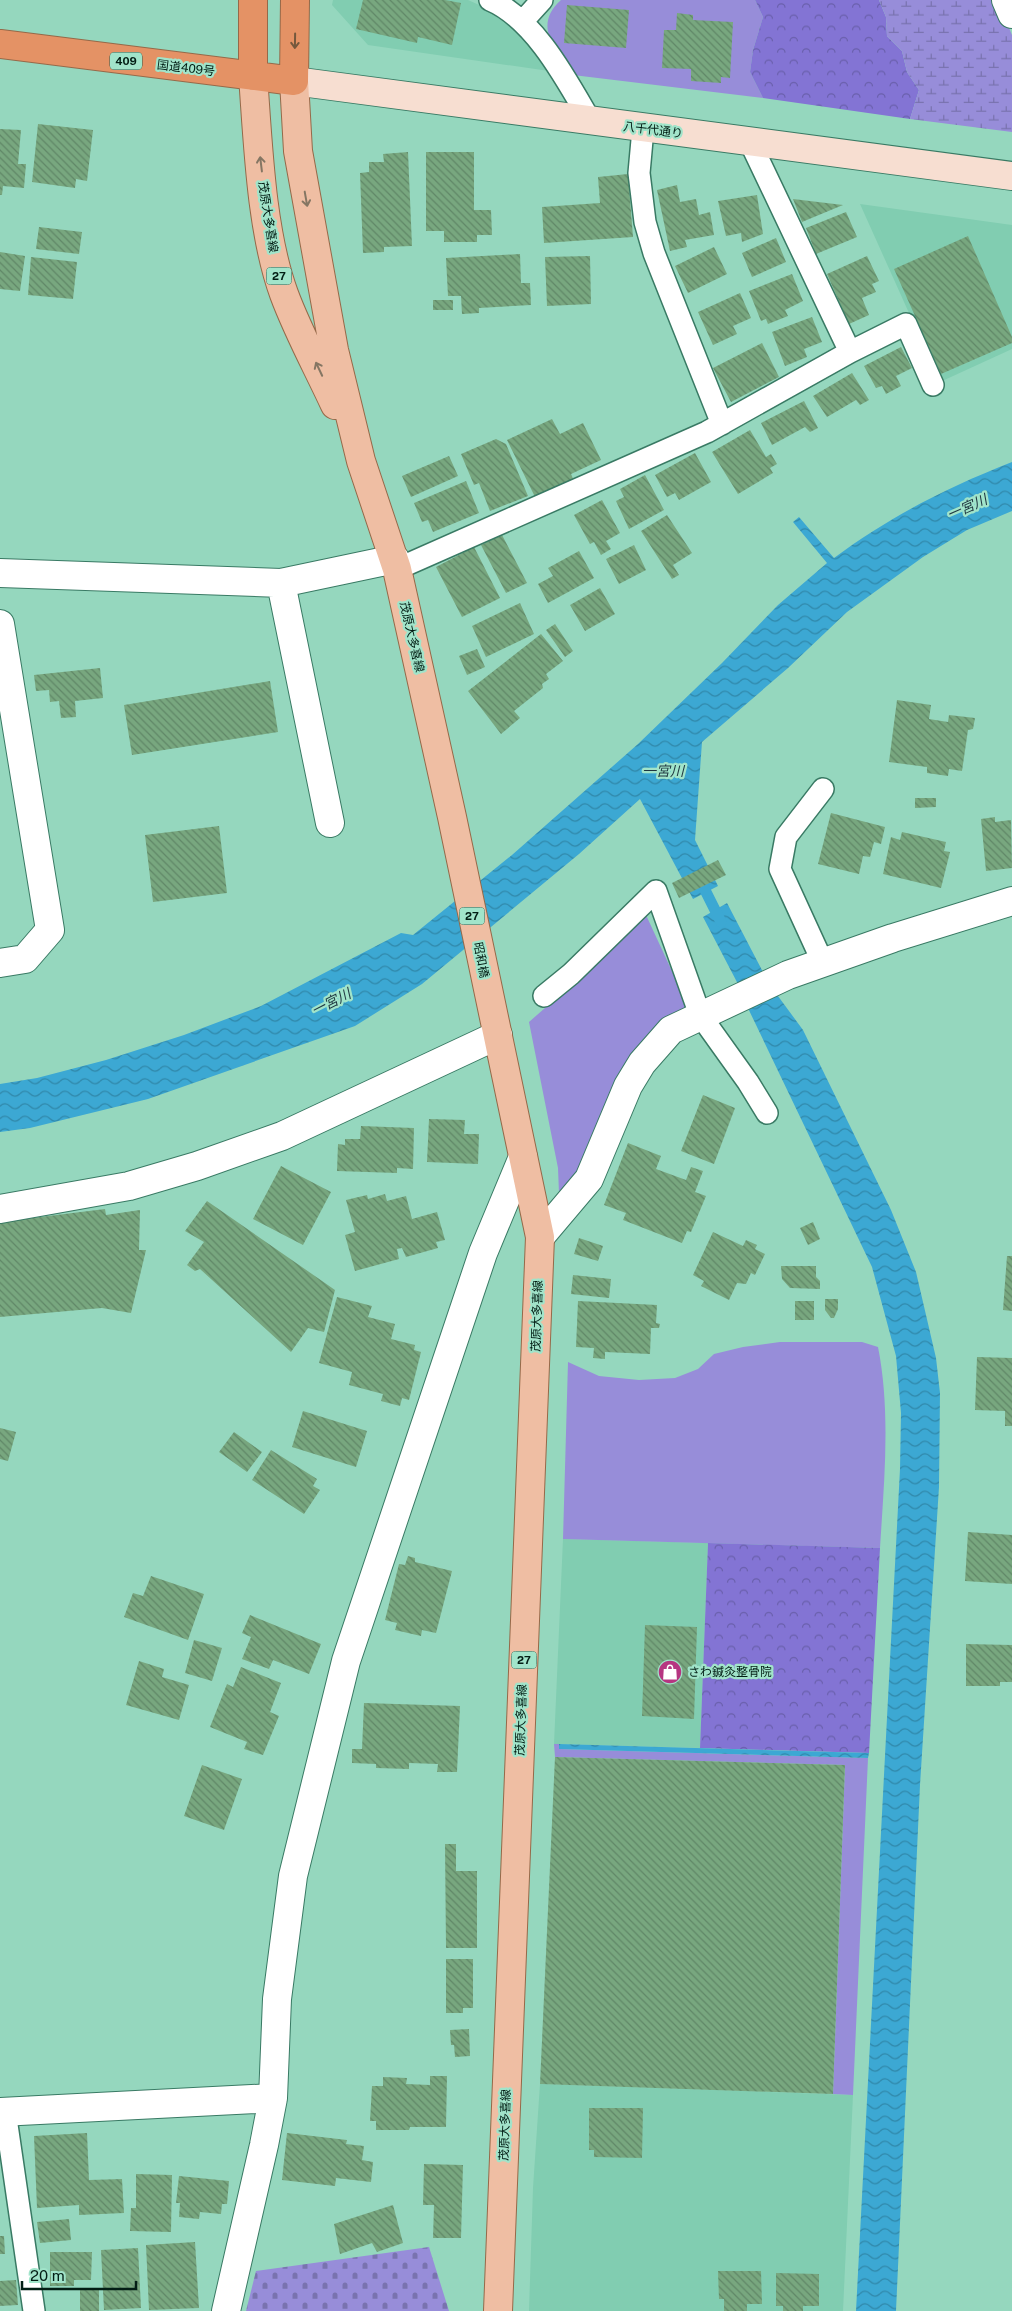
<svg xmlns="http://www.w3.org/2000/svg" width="1012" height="2311" font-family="'Public Sans','Noto Sans JP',sans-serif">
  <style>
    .built { fill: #81cdb1 }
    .green { fill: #978dd9 }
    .forest { fill: url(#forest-crowns) }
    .wetland { fill: url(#wetland-marsh) }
    .cemetery { fill: url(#cemetery-stones) }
    .water { fill: url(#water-waves) }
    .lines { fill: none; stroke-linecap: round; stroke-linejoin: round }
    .stream { stroke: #3ca8d3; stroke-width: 11 }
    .building { fill: url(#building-back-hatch) }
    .lane-casing { stroke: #397a64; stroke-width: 24 }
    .street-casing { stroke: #397a64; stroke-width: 30 }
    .secondary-casing { stroke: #397a64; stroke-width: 30 }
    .primary-casing { stroke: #956949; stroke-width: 30 }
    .highway-casing { stroke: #956949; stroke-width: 30 }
    .lane { stroke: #fff; stroke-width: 21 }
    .street { stroke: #fff; stroke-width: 28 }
    .secondary { stroke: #f7ded1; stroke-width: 28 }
    .primary { stroke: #efbea3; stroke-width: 28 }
    .highway { stroke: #e49265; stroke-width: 28 }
    .oneway { stroke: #74583d }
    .oneway2 { stroke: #857663 }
    .labels { text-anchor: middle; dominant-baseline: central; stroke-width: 4.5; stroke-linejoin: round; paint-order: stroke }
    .shield { fill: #a1e4ca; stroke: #32594b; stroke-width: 1 }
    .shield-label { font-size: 11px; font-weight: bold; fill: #031e15 }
    .street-label { font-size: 12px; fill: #031e15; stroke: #a1e4ca }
    .poi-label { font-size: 12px; fill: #031e15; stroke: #a1e4ca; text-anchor: start }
    .water-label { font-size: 14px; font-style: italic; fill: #1d343e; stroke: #a1e4ca }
  </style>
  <defs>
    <pattern id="forest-crowns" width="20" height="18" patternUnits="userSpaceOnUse" patternTransform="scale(1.25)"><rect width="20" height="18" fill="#8374d4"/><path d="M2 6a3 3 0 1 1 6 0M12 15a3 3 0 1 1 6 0" fill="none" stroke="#695fab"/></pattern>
    <pattern id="wetland-marsh" width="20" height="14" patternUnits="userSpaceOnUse" patternTransform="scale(1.25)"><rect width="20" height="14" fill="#978dd9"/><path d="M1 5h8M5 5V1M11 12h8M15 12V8" fill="none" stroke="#7973af"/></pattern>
    <pattern id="cemetery-stones" width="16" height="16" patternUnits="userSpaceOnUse" patternTransform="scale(1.25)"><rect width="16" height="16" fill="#978dd9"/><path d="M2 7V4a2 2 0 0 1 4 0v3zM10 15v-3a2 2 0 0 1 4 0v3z" fill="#7973af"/></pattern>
    <pattern id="water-waves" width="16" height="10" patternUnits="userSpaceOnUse" patternTransform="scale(1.25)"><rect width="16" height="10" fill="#3ca8d3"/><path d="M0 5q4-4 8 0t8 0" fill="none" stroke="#3088aa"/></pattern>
    <pattern id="building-back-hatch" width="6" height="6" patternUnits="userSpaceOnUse" patternTransform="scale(1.25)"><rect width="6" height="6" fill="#78a77f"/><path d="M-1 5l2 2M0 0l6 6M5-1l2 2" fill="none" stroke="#608767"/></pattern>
  </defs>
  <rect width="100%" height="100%" fill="#95d7be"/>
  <!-- built -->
  <path class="built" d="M333,0H468L495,12L528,40L549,71L368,45L332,5Z
    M860,204L1012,225V349L940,382Z
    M563,1539L708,1543L700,1748L554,1744Z
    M540,2084L853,2095L843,2311H529L533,2188Z"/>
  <!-- green -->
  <path class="green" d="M561,0H755L763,17L753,50L750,72L763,98L573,75C556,50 532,26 561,0Z
    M646,915L689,1008L578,1180L559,1193L558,1168L529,1022L609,952Z
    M780,1342H862L878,1347C891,1412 884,1482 880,1548L563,1539L568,1362L599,1376L639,1380L675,1378L698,1369L714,1354L743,1347Z
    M554,1744H559V1749L868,1758L853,2095L833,2094L845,1765L555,1757Z"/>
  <!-- forest -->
  <path class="forest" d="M755,0H879L886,17L887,36L902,51L907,72L919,90L910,119L763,98L750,72L753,50L763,17Z
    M708,1543L880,1548L869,1753L700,1748Z"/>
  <!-- wetland -->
  <path class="wetland" d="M879,0H997L1012,35V132L910,119L919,90L907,72L902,51L887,36L886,17Z"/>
  <!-- cemetery -->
  <path class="cemetery" d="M429,2247L449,2311H246L256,2271Z"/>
  <!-- water -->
  <path class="water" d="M1012,462V511L967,530L923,557L847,612L788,668L702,742L695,840L718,886L693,899L640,799L579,854L422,984L355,1026L148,1099L30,1128L0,1132V1084L37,1078L106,1060L184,1035L261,1006L401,933L413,935L512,855L638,744L722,663L778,605L827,563L793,522L799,517L834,558C891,516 946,488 1012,462Z
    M727,903L765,976L739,986L703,917Z
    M775,992L803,1030L891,1210L916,1272L936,1358L940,1393L939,1487L920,1785L896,2311H856L900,1469L901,1413L896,1356L872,1267L746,1004Z
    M559,1744L869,1753L868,1758L559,1749Z"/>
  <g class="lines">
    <!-- stream -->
    <path class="stream" d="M699,878L721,922"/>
  </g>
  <!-- building -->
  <path class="building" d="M363,0H445L461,3L452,45L418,37L417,43L356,29Z
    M567,5L629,10L626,48L564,43Z
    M677,13L693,15V20L733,22L730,78L721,77V83L691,81V69L662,68L664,30H676Z
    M38,124L93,130L87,181L76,179L75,188L32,182Z
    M0,129L21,130L18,164H26L24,188L3,186L2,195H0Z
    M408,152L412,246L384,247V252L363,253L360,173L369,172V162H384L383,154Z
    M426,152H474V210H491L492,235H477V242H444V231H426Z
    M628,174L633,237L544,243L542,207L600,203L598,177Z
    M677,185L680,202L696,199L699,215L710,212L714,235L685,240L687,247L670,251L657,190Z
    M757,195L763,234L742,242L741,233L726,236L718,201Z
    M793,199L843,205L802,222Z
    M846,212L857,237L816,254L806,228Z
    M39,227L82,232L79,254L36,249Z
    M968,236L1012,337V343L941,374L894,269Z
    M776,238L786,262L752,277L742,253Z
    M714,247L727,274L688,293L675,266Z
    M0,252L25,256L20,291L0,289Z
    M520,254L521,283H530L531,305L479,308V313L462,314L461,296H448L446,258Z
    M590,256L591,304L547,306L545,257Z
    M867,256L879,281L872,284L876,292L862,298L869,315L849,324L827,274Z
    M31,257L77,262L73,299L28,295Z
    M792,274L803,301L785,310L788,316L768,324L766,319L761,321L749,291Z
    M740,293L751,318L733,326L737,334L713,345L698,312Z
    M433,300H453V310H433Z
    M812,317L822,342L804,349L807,357L785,366L772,332Z
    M762,343L779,377L731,402L713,368Z
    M901,347L912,368L896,376L901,386L886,394L882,386L876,388L864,366Z
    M852,373L869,400L860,405L856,400L827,417L813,396Z
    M804,401L818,428L810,432L805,427L772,445L761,423Z
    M552,419L560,434L583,423L601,460L571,474L574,481L536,499L507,440Z
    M750,430L766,457L771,454L777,464L770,468L773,473L738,494L712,452Z
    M496,439L506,444L528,496L490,511L479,483L474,485L461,454Z
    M695,453L711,482L679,500L675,493L667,497L655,475Z
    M449,456L458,476L411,497L402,476Z
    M645,475L664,510L629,529L616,501L624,497L620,489Z
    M466,481L479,513L433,532L428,520L422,522L414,503Z
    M602,500L620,533L606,541L611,549L601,555L594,542L590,544L574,515Z
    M667,515L692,553L673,565L679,575L672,579L641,531Z
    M502,535L527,583L506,593L481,545Z
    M634,545L646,570L619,584L606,559Z
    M474,547L500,598L462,617L436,567Z
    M579,551L594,578L548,603L538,584L553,576L548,568Z
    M600,588L615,614L585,631L570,605Z
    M520,603L534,634L486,657L472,626Z
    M555,624L573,651L565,657L546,630Z
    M541,634L563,661L546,674L549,679L542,684L543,688L514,711L520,718L501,734L468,691Z
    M477,649L485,667L467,675L459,656Z
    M100,668L103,698L75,701L76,717L61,718L59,701L50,702L49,690L36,691L34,675Z
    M270,681L278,732L132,755L124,705Z
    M897,700L931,705L929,719L948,722L949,715L975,718L973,729L968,730L962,771L949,769L948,776L927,773V767L889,762Z
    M915,798H936V807L915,808Z
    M831,813L885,827L881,844L874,842L870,857L863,856L859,874L818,864Z
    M995,817V822L1011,820L1012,868L986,871L981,819Z
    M219,826L227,893L153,902L145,835Z
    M902,832L946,842L944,851L950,852L941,888L883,874L891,837L900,840Z
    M718,860L726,875L679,898L672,883Z
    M703,1095L735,1108L714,1164L681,1151Z
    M429,1119L465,1120L464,1134H479L478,1164L427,1162Z
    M361,1126L414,1128L413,1169L397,1168V1173L337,1171L338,1144L345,1145V1139H360Z
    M628,1143L661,1156L656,1169L686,1180L691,1167L703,1171L695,1192L706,1196L691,1232L687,1231L682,1243L623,1220L626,1213L604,1205Z
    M281,1166L331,1192L303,1245L253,1219Z
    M385,1194L387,1201L406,1196L412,1219L437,1212L445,1240L436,1242L438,1248L406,1257L402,1248L397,1249L399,1259L355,1271L345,1235L355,1232L346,1200L367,1195L368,1199Z
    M207,1201L335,1290L324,1332L308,1328L291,1352L200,1269L195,1271L187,1265L204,1242L185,1231Z
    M105,1209L106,1215L140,1210L139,1250H146L131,1313L102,1308L0,1317V1222Z
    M813,1222L820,1239L808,1245L800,1228Z
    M713,1232L743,1246L746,1240L757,1245L755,1249L765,1254L755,1275L751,1273L746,1284L737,1283L729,1300L701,1286L704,1281L693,1275Z
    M579,1238L603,1246L598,1261L574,1254Z
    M1007,1256H1012V1311L1003,1310Z
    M781,1266H816V1277L820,1281V1289L790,1288L782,1279Z
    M573,1275L611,1279L609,1298L571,1294Z
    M337,1297L372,1306L368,1317L395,1324L391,1339L415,1345L414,1350L421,1352L409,1400L402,1398L400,1406L381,1401L383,1394L349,1385L352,1372L319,1363Z
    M825,1299H838V1309L834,1318H831L825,1310Z
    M578,1301L657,1305L656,1323L660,1324L659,1328H651L650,1354L605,1352V1359L593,1358L594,1348L576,1347Z
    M795,1301H814V1320H795Z
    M977,1357L1012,1358V1426H1005V1411L975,1410Z
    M303,1411L367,1431L356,1467L292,1447Z
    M0,1428L16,1432L8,1461L0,1459Z
    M234,1432L262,1452L247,1472L219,1452Z
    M271,1450L317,1479L313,1486L320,1490L304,1514L252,1480Z
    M968,1532L1012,1535V1584L965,1581Z
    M408,1556L415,1558V1562L452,1571L436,1633L422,1630L421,1636L395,1630L397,1623L385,1620L399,1564L405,1565Z
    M151,1576L204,1594L188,1640L124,1617L133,1593L143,1596Z
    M250,1615L321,1644L309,1674L273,1660L269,1669L242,1659L251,1637L242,1633Z
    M645,1625L697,1627L694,1719L642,1716Z
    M194,1640L222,1648L212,1681L185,1673Z
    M966,1644L1012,1645V1682H1000V1686H966Z
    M139,1661L164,1669L162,1677L189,1685L179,1720L126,1705Z
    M241,1667L281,1683L270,1712L279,1716L263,1755L244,1749L247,1742L210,1727L227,1684L233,1687Z
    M364,1703L460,1706L457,1772H437L438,1764L409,1763V1769L376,1768V1764L352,1763V1749H362Z
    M555,1757L845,1765L833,2094L540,2084Z
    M202,1765L242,1779L224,1830L184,1816Z
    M445,1844H456V1871H477V1948H446Z
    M446,1959H473V2008H463V2013H446Z
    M469,2029L470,2056L455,2057L454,2045H451L450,2030Z
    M430,2076H447L446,2127H410L409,2130H376V2121H370L372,2086H383V2077L407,2078L406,2084L430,2085Z
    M589,2108H643L642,2158L594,2157V2150H589Z
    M87,2133L89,2180L122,2179L124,2213L79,2215V2205L37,2208L34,2136Z
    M287,2133L347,2140L346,2144L364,2146L362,2160L373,2162L371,2182L336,2178L335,2186L282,2180Z
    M424,2164L463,2165L461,2238H433L434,2205H423Z
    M136,2174L172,2175L171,2232L130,2231L131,2208H136Z
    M179,2176L229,2181L227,2204H222L221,2214L200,2212L199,2219L179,2217L180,2203H176Z
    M393,2205L403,2243L377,2252L372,2243L340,2254L334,2224Z
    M69,2219L71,2240L40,2243L37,2222Z
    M0,2236H4L5,2254H0Z
    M195,2242L199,2308L149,2310L146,2245Z
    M138,2248L141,2308L104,2310L101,2250Z
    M50,2252H92L91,2280H74V2286H50Z
    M718,2271H761L762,2304H747V2311H724V2299H719Z
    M776,2273L819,2274V2306H803V2311H783V2306H776Z
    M16,2280L18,2305L0,2306V2281Z
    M80,2288H99V2311H80Z"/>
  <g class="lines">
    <!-- lane casing -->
    <g class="lane-casing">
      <path id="lane" d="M490,0C535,19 567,81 591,122
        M522,22L542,0
        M643,129L639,173L645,222L654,253L722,424
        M750,142L850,352
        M397,569L707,432L850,352L906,324L933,385
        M823,789L786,837L780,869L823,963
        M544,996L571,974L656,891L700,1015L748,1082L767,1113
        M5,2111L34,2311"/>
    </g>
    <!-- street casing -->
    <g class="street-casing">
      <path id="street" d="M1006,0L1012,14
        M0,573L281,583L395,559
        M281,583L330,823
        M0,624L50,930L25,959L0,963
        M0,1209L129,1186L197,1166L282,1136L498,1035
        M540,1237L589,1179L628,1086L642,1063L671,1030L788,975L893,938L1012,901
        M0,2112L273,2098
        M226,2311L264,2145L273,2098L277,1999L293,1876L346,1661L483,1253L523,1157"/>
    </g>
    <!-- secondary casing -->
    <g class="secondary-casing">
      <path id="secondary" d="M294,81L1012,176"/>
    </g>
    <!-- primary casing -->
    <g class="primary-casing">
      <path id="primary" d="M253,76C258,143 261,231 284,294C298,332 318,368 335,405
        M294,81L298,151L334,350L361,461L397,569L452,817L540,1237L498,2311"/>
    </g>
    <!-- highway casing -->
    <g class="highway-casing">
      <path id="highway" d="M253,0V76
        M0,44L294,81L295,0"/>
    </g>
    <!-- lane -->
    <use href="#lane" class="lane"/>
    <!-- street -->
    <use href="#street" class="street"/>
    <!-- secondary -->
    <use href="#secondary" class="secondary"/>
    <!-- primary -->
    <use href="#primary" class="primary"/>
    <!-- highway -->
    <use href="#highway" class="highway"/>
  </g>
  <!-- one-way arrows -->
  <defs><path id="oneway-shaft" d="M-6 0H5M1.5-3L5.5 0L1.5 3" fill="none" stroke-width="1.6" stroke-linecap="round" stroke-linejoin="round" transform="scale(1.25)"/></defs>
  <use class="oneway" href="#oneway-shaft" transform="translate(295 41) rotate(91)"/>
  <g class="oneway2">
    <use href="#oneway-shaft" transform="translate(261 164) rotate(-97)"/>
    <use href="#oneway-shaft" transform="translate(306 199) rotate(80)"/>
    <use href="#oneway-shaft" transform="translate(319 369) rotate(-115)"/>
  </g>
  <!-- icons -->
  <defs>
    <g id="shop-disc" transform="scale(1.25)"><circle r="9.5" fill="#b63581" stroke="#a1e4ca"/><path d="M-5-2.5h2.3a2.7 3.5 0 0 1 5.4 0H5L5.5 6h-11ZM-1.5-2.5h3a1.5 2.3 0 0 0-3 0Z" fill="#fff"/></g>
  </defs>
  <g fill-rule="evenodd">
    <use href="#shop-disc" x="670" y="1672"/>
  </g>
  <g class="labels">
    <!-- shield labels -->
    <g class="shield">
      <rect x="110" y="52.5" width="32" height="17" rx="4"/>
      <rect x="266.5" y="267.5" width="25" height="17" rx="4"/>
      <rect x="459.5" y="907.5" width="25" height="17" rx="4"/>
      <rect x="511.5" y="1651.5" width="25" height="17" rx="4"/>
    </g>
    <g class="shield-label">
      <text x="126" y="61">409</text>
      <text x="279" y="276">27</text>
      <text x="472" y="916">27</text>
      <text x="524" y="1660">27</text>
    </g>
    <!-- street labels -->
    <g class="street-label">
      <text transform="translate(186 68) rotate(7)">国道409号</text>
      <text transform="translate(653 130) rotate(7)">八千代通り</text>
      <text transform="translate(268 217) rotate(81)">茂原大多喜線</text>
      <text transform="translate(412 637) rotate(77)">茂原大多喜線</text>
      <text transform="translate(481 960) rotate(79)">昭和橋</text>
      <text transform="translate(537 1316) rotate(-88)">茂原大多喜線</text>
      <text transform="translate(521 1720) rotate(-88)">茂原大多喜線</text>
      <text transform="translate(505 2125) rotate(-88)">茂原大多喜線</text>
    </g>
    <!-- poi labels -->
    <g class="poi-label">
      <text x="688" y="1672">さわ鍼灸整骨院</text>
    </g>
    <!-- water labels -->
    <g class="water-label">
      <text transform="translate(967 507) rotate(-24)">一宮川</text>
      <text x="663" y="771">一宮川</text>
      <text transform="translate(331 1002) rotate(-27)">一宮川</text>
    </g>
  </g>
  <!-- scale -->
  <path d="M22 2281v8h114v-8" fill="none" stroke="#031e15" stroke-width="2.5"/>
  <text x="30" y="2281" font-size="15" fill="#031e15" stroke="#a1e4ca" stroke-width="4" paint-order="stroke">20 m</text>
</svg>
